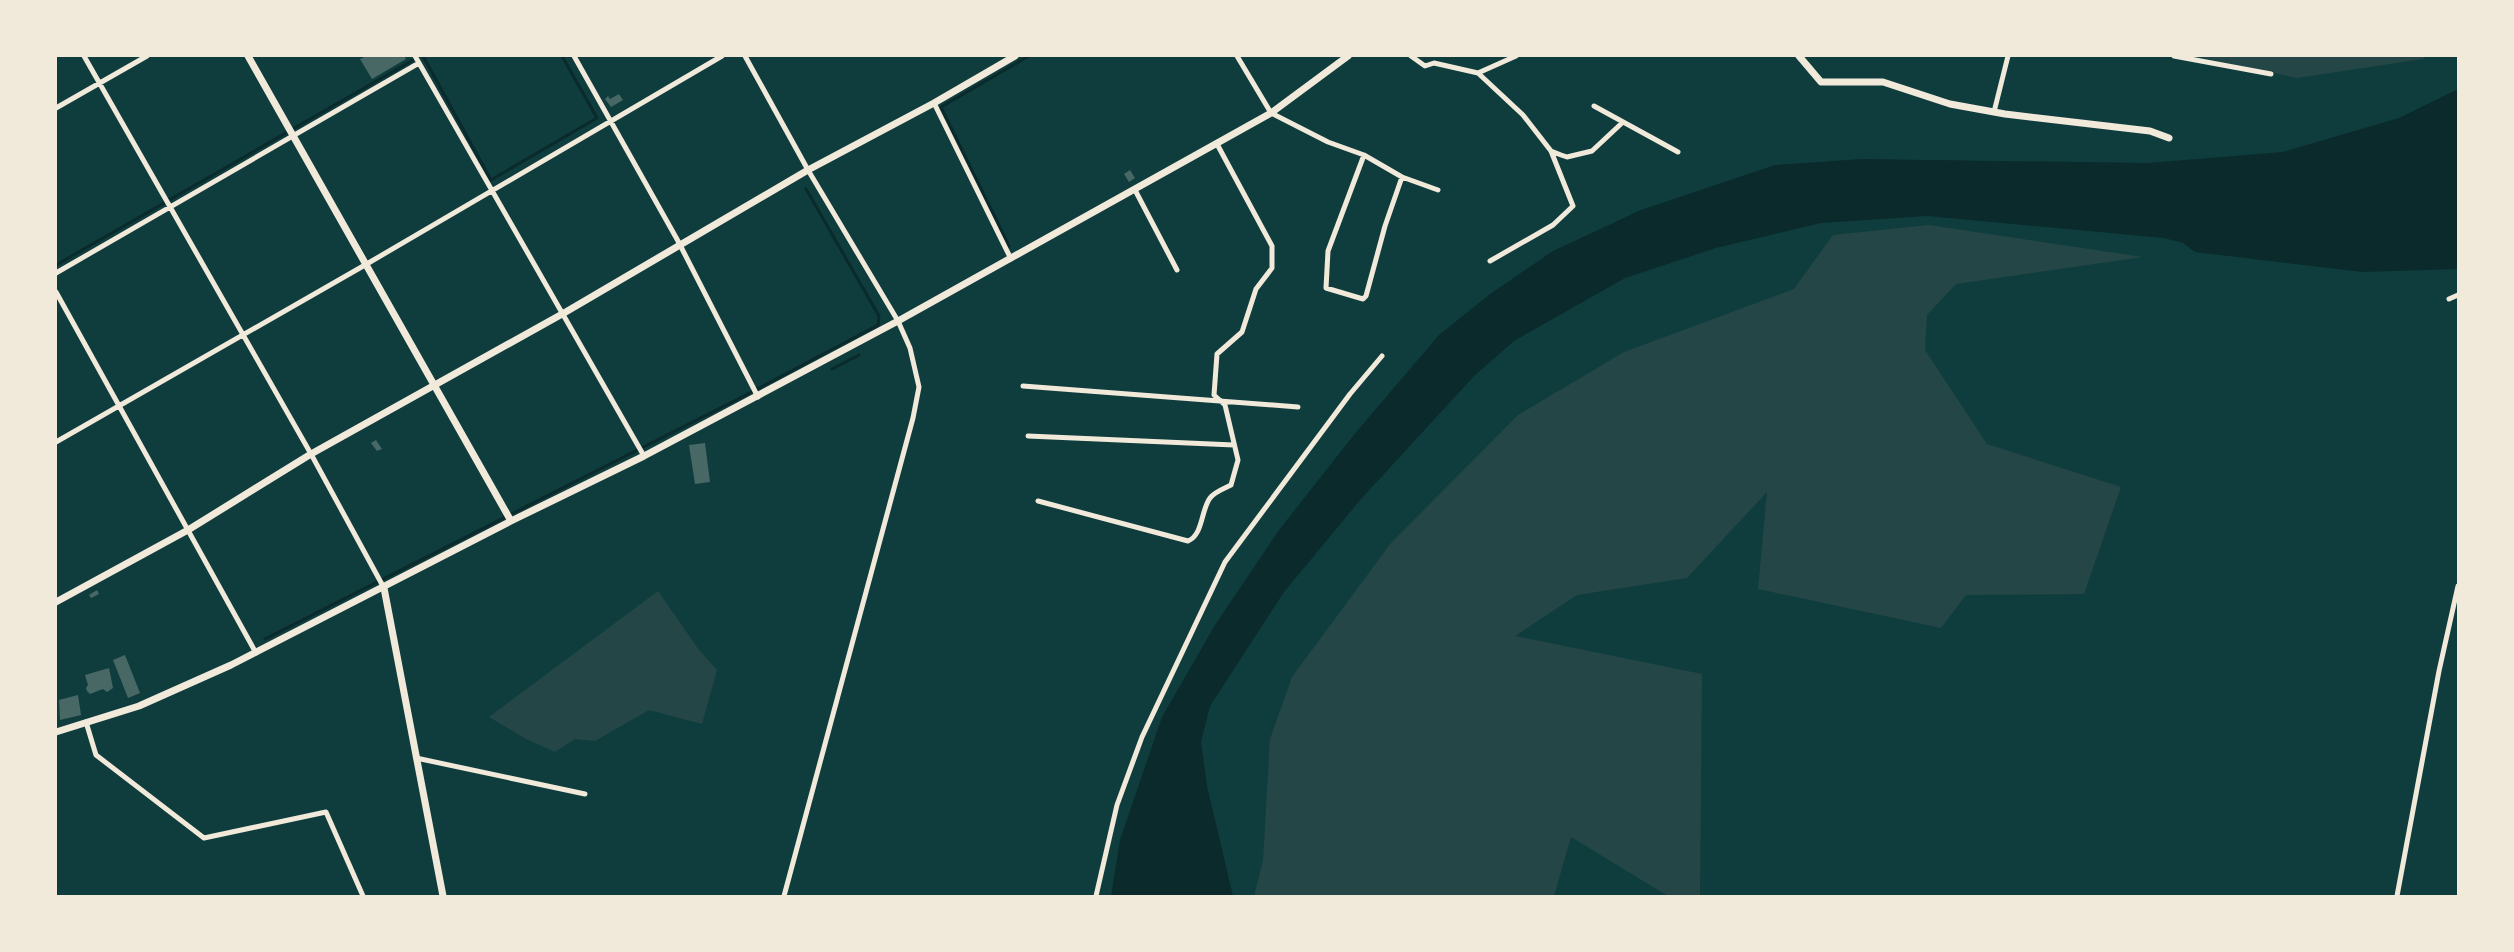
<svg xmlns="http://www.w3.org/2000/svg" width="2514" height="952" font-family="Lato,sans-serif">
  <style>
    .green { fill: #244646 }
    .water { fill: #0a2a2b }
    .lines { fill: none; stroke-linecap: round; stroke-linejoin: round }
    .stream { stroke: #0a2a2b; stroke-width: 3 }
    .building { fill: #486865 }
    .minor { stroke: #f1e9da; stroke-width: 5 }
    .tertiary { stroke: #f1e9da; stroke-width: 7 }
  </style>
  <rect width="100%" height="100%" fill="#0f3d3e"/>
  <!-- green -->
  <path class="green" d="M2195,56H2426L2423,59L2297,78Z
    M1929,225L2143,257L1956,284L1927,315L1925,350L1987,444L2121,487L2084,594L1966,595L1941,628L1758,589L1767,492L1687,578L1577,595L1515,636L1702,674L1700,896H1668L1571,837L1554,896H1254L1263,861L1270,739L1292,677L1391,543L1518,415L1624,352L1794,289L1833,235Z
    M658,591L699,650L717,670L702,724L649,710L595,741L575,739L555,752L526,739L489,717Z"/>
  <!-- water -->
  <path class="water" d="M2458,89V269L2362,272L2195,252L2183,243L2164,238L1927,216L1821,223L1716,248L1625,278L1514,341L1475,375L1361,499L1284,592L1210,706L1201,742L1207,786L1233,896H1111L1120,840L1162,717L1215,625L1279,530L1357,431L1439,335L1490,294L1553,251L1641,210L1775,165L1863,159L2148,163L2283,152L2399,118Z"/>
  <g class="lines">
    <!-- stream -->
    <path class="stream" d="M423,56L491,180L597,118L562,56
      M1009,246L941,107L1029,56
      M56,265L420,56
      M832,369L859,355
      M265,639L742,397L878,325L879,316L806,189"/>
  </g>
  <!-- building -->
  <path class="building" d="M367,56H404L406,59L372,79L360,59Z
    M619,94L623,100L611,107L605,99L608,96L610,99Z
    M1130,170L1135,178L1129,182L1124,174Z
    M376,440L382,449L377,451L371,443Z
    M705,443L710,482L695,484L689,445Z
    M97,590L99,594L91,598L89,595Z
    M125,655L140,693L128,698L113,660Z
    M109,668L113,688L107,692L103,689L90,694L87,691L86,688L88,685L85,675Z
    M78,695L81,715L60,720L59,700Z"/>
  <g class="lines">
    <!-- minor -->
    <path class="minor" d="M84,56L311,454L384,588
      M415,56L644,456
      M574,56L678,241L758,397
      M745,56L808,170L898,321L910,348L919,387L913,418L784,896
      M1237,56L1271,113L1328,142L1364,155L1402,177L1438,190
      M1411,56L1425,66L1434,63L1478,73L1523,115L1551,151L1561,155L1567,157L1592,151L1623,122
      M2174,56L2271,74
      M1478,73L1516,56
      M934,103L1011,259
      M1594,106L1678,152
      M56,108L147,56
      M1994,112L2008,56
      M1364,155L1328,251L1326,288L1363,299L1366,296L1385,226L1402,177
      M1135,190L1177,270
      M1490,261L1553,225L1573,206L1551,151
      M56,273L419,63
      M56,292L256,653
      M2449,299L2458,295
      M1023,386L1298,407
      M1028,436L1234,445
      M56,442L365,265L722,56
      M1038,501L1188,541C1203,535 1201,510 1210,498C1214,492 1225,488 1231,485L1238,460L1225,405L1214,395L1217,354L1242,332L1256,289L1272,268V246L1217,144
      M86,722L96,755L204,838L326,812L363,896
      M416,758L585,794
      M1096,896L1117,805L1142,737L1225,562L1350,394L1382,356
      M2397,896L2439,671L2458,586"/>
    <!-- tertiary -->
    <path class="tertiary" d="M248,56L511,521
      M1799,56L1821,82H1883L1950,104L2005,114L2150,131L2169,138
      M384,588L443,896
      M56,602L188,530L311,454L564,313L808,170L934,103L1015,56
      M56,732L139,706L231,665L511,521L644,456L898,321L1271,113L1348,56"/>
  </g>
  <!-- border -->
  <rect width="2514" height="952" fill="none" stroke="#f1e9da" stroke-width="114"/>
</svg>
